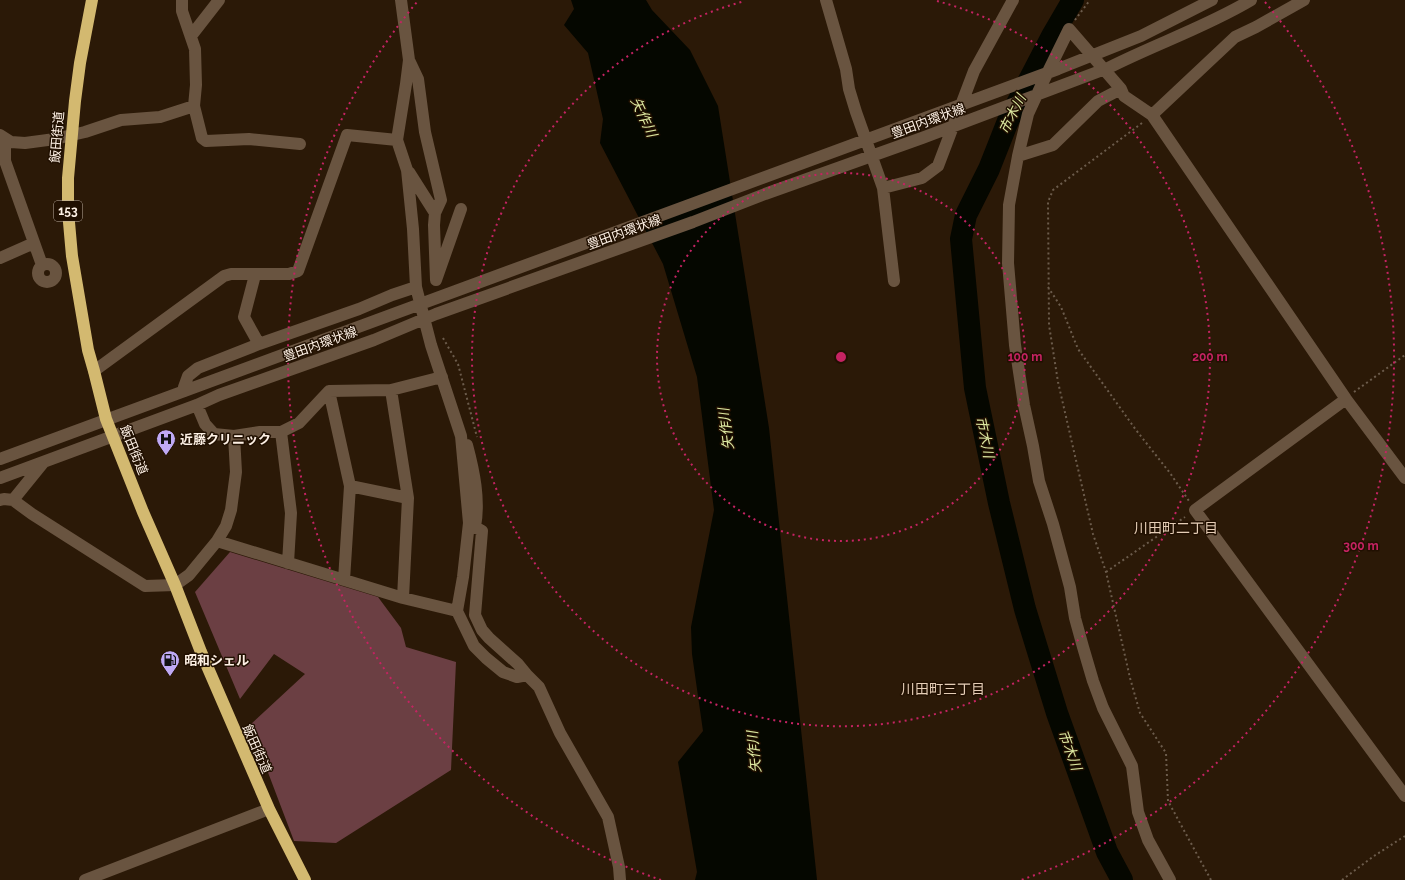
<svg xmlns="http://www.w3.org/2000/svg" width="1405" height="880" font-family="Raleway,'Noto Sans JP',sans-serif">
  <style>
    .forest { fill: #6b3f43 }
    .water { fill: #050700 }
    .lines { fill: none; stroke-linecap: round; stroke-linejoin: round }
    .river { stroke: #050700; stroke-width: 22 }
    .path { stroke: #6c5c4c; stroke-width: 2; stroke-dasharray: 2 3; stroke-linecap: butt }
    .minor { stroke: #695440; stroke-width: 12 }
    .highway { stroke: #d3b970; stroke-width: 12 }
    .ring { fill: none; stroke: #c52362; stroke-width: 2; stroke-dasharray: 2 4 }
    .labels { text-anchor: middle; dominant-baseline: central; stroke-width: 3; stroke-linejoin: round; paint-order: stroke }
    .shield { fill: #211001; stroke: #bbada0; stroke-width: 1 }
    .shield-label { font-size: 12px; font-weight: bold; fill: #fdf0e4 }
    .street-label { font-size: 13px; fill: #fdf0e4; stroke: #211001 }
    .poi-label { font-size: 13px; font-weight: bold; fill: #fdf0e4; stroke: #211001; text-anchor: start }
    .water-label { font-size: 14px; font-style: italic; fill: #dce8a1; stroke: #211001 }
    .neighbourhood-label { font-size: 14px; fill: #e5cdb6; stroke: #211001 }
    .centre { fill: #c52362; stroke: #211001; stroke-width: 2 }
    .ring-label { font-size: 12px; text-anchor: middle; font-weight: bold; fill: #c52362; stroke: #211001; stroke-width: 3; stroke-linejoin: round; paint-order: stroke }
  </style>
  <rect width="100%" height="100%" fill="#2b1907"/>
  <!-- forest -->
  <path class="forest" d="M230,552L378,597L401,628L406,647L456,662L451,770L336,843L294,841L250,725L305,674L274,654L240,699L195,592Z"/>
  <!-- water -->
  <path class="water" d="M571,0H646L652,10L690,50L718,106L769,428L817,880H695L697,872L678,762L703,731L692,654L691,627L714,510L697,377L663,264L600,143L603,119L588,53L564,25L574,9Z"/>
  <g class="lines">
    <!-- river -->
    <path class="river" d="M1073,0L1052,36L1008,121L989,169L966,215L961,239L975,388L999,503L1025,609L1057,713L1107,852L1122,880"/>
    <!-- path -->
    <path class="path" d="M1075,20L1090,0
      M1142,123L1053,190L1048,202L1049,325L1058,382L1093,534L1106,572L1130,678L1140,713L1166,753L1168,801L1211,880
      M1048,287L1061,307L1078,349L1136,430L1170,473L1189,501
      M443,338L458,364L477,437
      M1354,392L1405,355
      M1106,572L1185,517
      M1342,880L1374,856L1405,836"/>
    <!-- minor -->
    <path class="minor" d="M182,0V11L195,49L196,85L194,106L202,138L206,141L249,139L300,144
      M401,0L409,60L406,84L397,140L407,170L413,229L416,287L431,345L461,436L469,523L463,577L457,611L474,646L486,658L503,672L517,677L527,675L539,687L560,733L608,817L619,867L620,880
      M826,0L846,69L849,89L856,112L883,188L894,281
      M191,36L219,0
      M409,60L418,79L425,132L441,200L435,213
      M1152,115L1235,37L1256,27L1304,0
      M0,135L11,142L25,143L55,139L85,132L121,120L160,117L194,106
      M5,139V161L42,265
      M1018,156L1053,145L1098,101L1121,89
      M409,172L435,213L434,225L436,280L461,209
      M883,188L922,178L938,166L974,71L1013,0
      M0,258L34,243
      M38 273a9 9 0 1 1 18 0a9 9 0 1 1-18 0Z
      M255,275L244,317L259,344
      M94,371L224,276L231,274H289L298,271L347,135L397,140
      M391,390L408,498L403,598
      M185,391L184,387L188,376L198,368L259,344L359,309L392,295L416,287
      M329,391L350,486L344,580
      M1346,399L1195,510L1405,796
      M197,405L205,424L214,434L234,436L260,432H281L299,423L329,391L391,390L442,377
      M281,432L291,513L288,563
      M467,445C474,471 480,500 475,527L482,531L475,615L482,630L489,638L518,664L527,675
      M0,459L1058,69L1141,36L1212,0
      M43,463L13,500L32,514L145,586L175,585L189,575L217,541L226,526L231,510L236,472L234,436
      M0,478L197,405L219,395L374,340L436,314L693,222L765,194L922,138L1108,68C1155,44 1206,27 1251,0
      M350,486L408,498
      M0,500L4,499L13,500
      M217,541L403,598L457,611
      M85,880L269,809
      M1170,880L1148,840L1138,812L1132,766L1103,708L1093,681L1083,647L1075,618L1070,587L1053,524L1039,481L1033,446L1024,405L1015,345L1008,263L1009,205L1018,156L1028,114L1040,88L1069,29L1121,89L1124,96L1152,115L1346,399L1405,478"/>
    <!-- highway -->
    <path class="highway" d="M92,0L80,63L75,101L68,178V211L72,256L88,350L94,371L106,419L143,512L175,585L201,652L269,809L305,880"/>
  </g>
  <!-- distance rings -->
  <g class="ring">
    <circle cx="841" cy="357" r="184"/>
    <path d="M937 1A369 369 0 1 1 745 1"/>
    <path d="M661 880A553 553 0 0 1 417 2M1265 2A553 553 0 0 1 1021 880"/>
  </g>
  <!-- icons -->
  <defs>
    <g id="hospital-pin" transform="scale(1)"><path d="M0 17L-7.5 6A9.5 9.5 0 1 1 7.5 6Z" fill="#bfa9f4" stroke="#211001"/><path d="M-5-5h3v3.5h4V-5h3V5h-3V1.5h-4V5h-3Z" fill="#111"/></g>
    <g id="fuel-pin" transform="scale(1)"><path d="M0 17L-7.5 6A9.5 9.5 0 1 1 7.5 6Z" fill="#bfa9f4" stroke="#211001"/><path d="M-5.5-6h7V0h2V4h1.3V-2.5L3-4.5l.8-.8L6-3V5H2.5V1h-1V6h-7ZM-4.2-4.7v3.2H.2V-4.7Z" fill="#111"/></g>
  </defs>
  <g fill-rule="evenodd">
    <use href="#hospital-pin" x="166" y="439"/>
    <use href="#fuel-pin" x="170" y="660"/>
  </g>
  <g class="labels">
    <!-- shield labels -->
    <rect class="shield" x="54" y="201" width="28" height="20" rx="3"/>
    <g class="shield-label">
      <text x="68" y="211">153</text>
    </g>
    <!-- street labels -->
    <g class="street-label">
      <text transform="translate(928 121) rotate(-20)">豊田内環状線</text>
      <text transform="translate(57 137) rotate(-85)">飯田街道</text>
      <text transform="translate(624 232) rotate(-20)">豊田内環状線</text>
      <text transform="translate(320 344) rotate(-20)">豊田内環状線</text>
      <text transform="translate(134 450) rotate(68)">飯田街道</text>
      <text transform="translate(257 749) rotate(66)">飯田街道</text>
    </g>
    <!-- poi labels -->
    <g class="poi-label">
      <text x="180" y="439">近藤クリニック</text>
      <text x="184" y="660">昭和シェル</text>
    </g>
    <!-- water labels -->
    <g class="water-label">
      <text transform="translate(1012 114) rotate(-63)">市木川</text>
      <text transform="translate(644 117) rotate(65)">矢作川</text>
      <text transform="translate(726 429) rotate(-97)">矢作川</text>
      <text transform="translate(985 437) rotate(78)">市木川</text>
      <text transform="translate(1070 750) rotate(70)">市木川</text>
      <text transform="translate(754 752) rotate(-95)">矢作川</text>
    </g>
    <!-- neighbourhood labels -->
    <g class="neighbourhood-label">
      <text x="1176" y="528">川田町二丁目</text>
      <text x="943" y="689">川田町三丁目</text>
    </g>
  </g>
  <circle cx="841" cy="357" r="6" class="centre"/>
  <g class="ring-label">
    <text x="1025" y="361">100 m</text>
    <text x="1210" y="361">200 m</text>
    <text x="1361" y="550">300 m</text>
  </g>
</svg>
